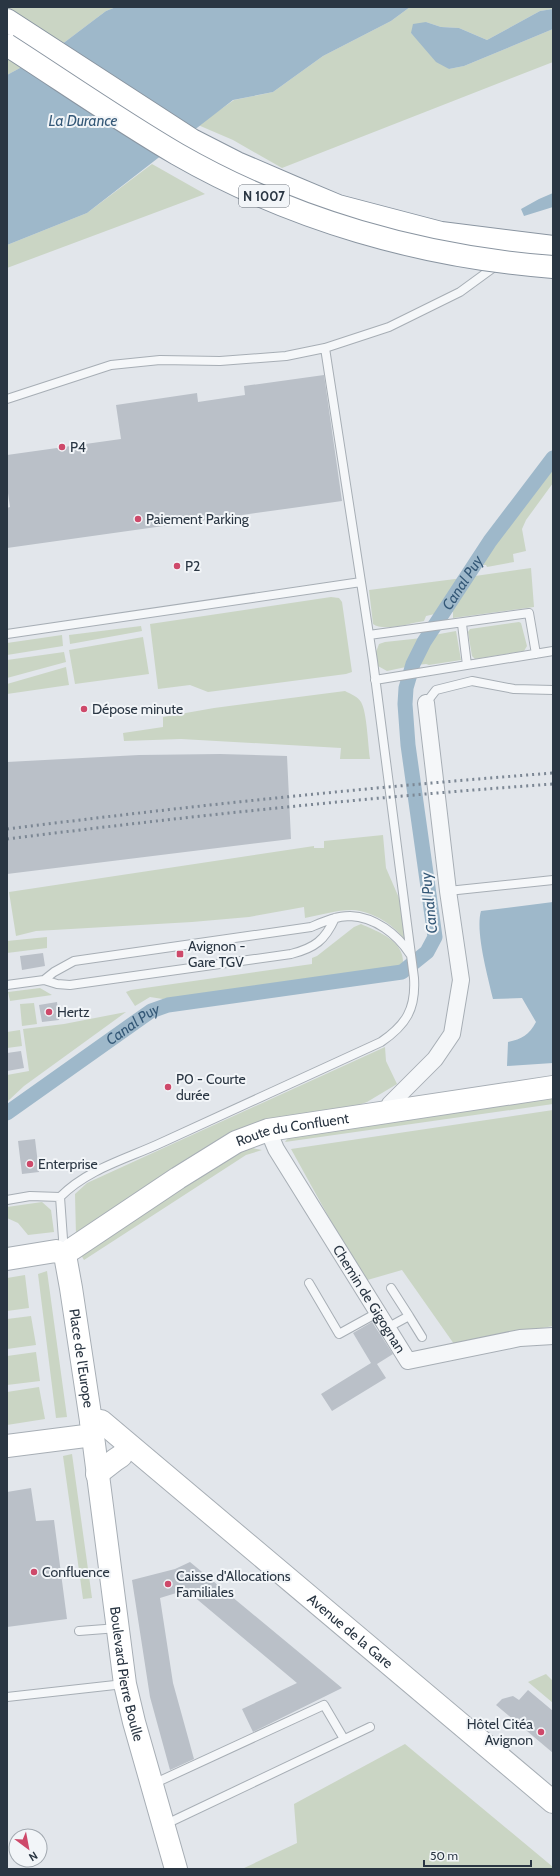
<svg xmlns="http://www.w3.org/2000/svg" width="560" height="1876" font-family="Cabin,sans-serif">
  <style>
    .grass { fill: #cad5c4 }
    .water { fill: #9eb8ca }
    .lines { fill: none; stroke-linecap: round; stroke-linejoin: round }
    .canal { stroke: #9eb8ca; stroke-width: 15 }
    .building { fill: #bac0c8 }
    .lane-casing { stroke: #a7aeb5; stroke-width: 10 }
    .street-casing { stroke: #a7aeb5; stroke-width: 18 }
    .secondary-casing { stroke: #a7aeb5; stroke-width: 24 }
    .highway-casing { stroke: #8a95a1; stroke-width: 24 }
    .lane { stroke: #f5f7f9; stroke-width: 8 }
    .street { stroke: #f5f7f9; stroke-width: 16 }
    .secondary { stroke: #fff; stroke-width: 22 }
    .highway { stroke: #fff; stroke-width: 22 }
    .rail { stroke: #7c8794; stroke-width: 3; stroke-dasharray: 2 4; stroke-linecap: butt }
    .highway-bridge-casing { stroke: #8a95a1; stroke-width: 24; stroke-linecap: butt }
    .highway-bridge { stroke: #fff; stroke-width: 22 }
    .poi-dot { fill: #ce496a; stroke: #f2f5f8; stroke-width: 1.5 }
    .labels { text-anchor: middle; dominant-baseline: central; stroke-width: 4; stroke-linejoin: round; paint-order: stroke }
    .shield { fill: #f2f5f8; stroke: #666f79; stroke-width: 1 }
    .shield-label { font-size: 13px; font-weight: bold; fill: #2a3643 }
    .poi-label { font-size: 14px; fill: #2a3643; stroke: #f2f5f8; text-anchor: start }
    .street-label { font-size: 14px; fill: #2a3643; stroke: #f2f5f8 }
    .water-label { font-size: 15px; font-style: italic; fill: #345877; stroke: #f2f5f8 }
  </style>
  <rect width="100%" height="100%" fill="#e2e6eb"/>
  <!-- grass -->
  <path class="grass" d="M7,7H116L106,11L57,48L7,75Z
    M410,7H553V9L540,11L487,40L459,28L441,27L426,22L411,33L449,69L464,66L553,29V62L282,168L233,140L198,125L234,100L273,92L323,56L391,21Z
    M152,164L205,194L7,268V245L87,213Z
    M553,469V483L526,520L522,529L526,551L513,554L514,562L487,567L486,565H480Z
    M531,568L534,607L453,618V612L444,614L468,577Z
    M463,578L439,613L426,616L424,621C411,623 383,632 373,624L369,590Z
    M331,597L339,598L342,602L352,672L346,674L208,692L190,685L158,689L150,624Z
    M519,622L521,623L527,646L524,651L475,659L472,656L468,632L470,629Z
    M141,626L142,631L70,644L69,635Z
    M456,631L461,660L429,665L426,664L417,665L434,635Z
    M62,635L63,646L7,655V643Z
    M143,637L149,674L75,684L69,650Z
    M422,638L406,667L387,671L378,666L376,652L379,644L385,642Z
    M64,652L66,662L7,678V660Z
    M66,667L69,685L7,694V684Z
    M345,691C351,694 358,697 361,702C367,712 368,746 370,759H340L341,748L181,739L124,741L123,733L163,727V717L214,708Z
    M383,835L386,868L399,898L407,943C396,926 373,911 352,910C337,910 320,915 305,918L304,907L249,917L192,922L36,931L16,936L9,892L314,846V848H324V841Z
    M361,924C374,930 395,937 401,952C403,956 403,961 403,965L163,999L150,997L135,1006L126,992L131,990L312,964V958L317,956L354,927Z
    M47,937V948L7,953V941Z
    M40,988L52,995L10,1001L8,992Z
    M34,1003L37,1024L22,1026L20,1004Z
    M126,1012L24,1086L7,1102V1075L29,1071L23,1029L64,1024Z
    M20,1030L22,1046L7,1048V1032Z
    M385,1047L386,1061L397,1084L367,1102L341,1111L272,1122L76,1236L75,1194L87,1183Z
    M553,1095V1104L285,1142L288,1138Z
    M553,1110V1326L454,1344L402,1270L364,1281L291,1149Z
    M252,1148L262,1150L246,1155L84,1260L81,1255L238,1151Z
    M42,1202L51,1210L54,1232L28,1235L18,1223L7,1218V1207Z
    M47,1271L67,1417L56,1418L38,1274Z
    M25,1275L29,1308L7,1311V1278Z
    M31,1316L36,1345L7,1349V1319Z
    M36,1352L40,1381L7,1385V1356Z
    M39,1387L45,1419L7,1425V1392Z
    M72,1454L92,1598L83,1599L63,1456Z
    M546,1674L553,1681V1703L528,1682Z
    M405,1744L553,1867V1869H242L297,1843L294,1804Z"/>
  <!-- water -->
  <path class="water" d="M116,7H410L391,21L323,56L273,92L233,100L87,213L7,245V75L57,48L94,20L106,11Z
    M553,9V29L464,66L449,69L436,62L411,33L413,24L426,22L441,27L459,28L487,40L540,11Z
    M553,193V207L524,216L521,209L539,199Z
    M553,902V1063L507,1066L508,1042C522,1039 529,1035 536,1022L522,998L493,999C488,977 475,931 481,911Z"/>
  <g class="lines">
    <!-- canal -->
    <path class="canal" id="s1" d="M7,1113L151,1011L168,1005L402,972L427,952L435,937L408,745L405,704L406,688L413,664L424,642L490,541L553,458"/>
  </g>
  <!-- building -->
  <path class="building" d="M324,375L342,501L7,548V508L10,507L7,486V455L121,439L116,405L197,393L198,402L245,395L244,386Z
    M220,754L287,756L291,839L7,874V762L139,755Z
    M43,953L45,966L22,970L20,956Z
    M57,1002L59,1020L42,1022L39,1005Z
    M21,1051L24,1068L7,1071V1053Z
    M35,1139L39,1172L22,1174L18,1141Z
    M372,1322L393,1354L377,1364L386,1378L332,1411L321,1394L371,1363L353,1333Z
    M31,1488L36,1521L54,1520L67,1619L7,1627V1492Z
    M190,1562L342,1688L253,1732L242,1709L297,1683L186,1590L160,1598L173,1683L194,1759L170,1770L150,1697L132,1580L175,1569Z
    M528,1690L553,1711V1753L496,1705L502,1699L513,1696L519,1700Z"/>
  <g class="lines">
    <!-- lane casing -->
    <g class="lane-casing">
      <path id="lane" d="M325,348L361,582
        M7,399L111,365L160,360L220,361L286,356L325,348L389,327L460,292L497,265
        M462,624L467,665
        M7,634L361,582L373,661L414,978C416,1009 406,1025 381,1042C308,1075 236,1109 163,1142C127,1159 89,1168 60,1197L64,1253
        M369,635L529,613L536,654
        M375,680L553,651
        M426,703L436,690L472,681L514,689L553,690
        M448,891L553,880
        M44,980L54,972L74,961L311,927C323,922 336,916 350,916C375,917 397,934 410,954
        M7,985L44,980L57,984L70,985L291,954C315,948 325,940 335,918
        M7,1200L30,1196L60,1197
        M309,1283L339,1334L377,1313
        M409,1316L422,1337
        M387,1328L409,1316L391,1288
        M79,1631L118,1628
        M7,1697L124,1684
        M153,1784L324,1705L344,1739
        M164,1825L370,1727"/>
    </g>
    <!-- street casing -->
    <g class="street-casing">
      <g id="street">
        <path d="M386,1112L390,1104L435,1059L452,1034L461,980L448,891L426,703"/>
        <path id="s2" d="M268,1130L276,1149L408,1361L520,1338L553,1336"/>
      </g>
    </g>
    <!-- secondary casing -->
    <g class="secondary-casing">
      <g id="secondary">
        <path id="s3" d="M72,1249L178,1178L236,1142L268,1130L553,1087"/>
        <path id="s4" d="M7,1259L56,1251L65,1255L71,1288L91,1421L125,1684L134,1722L176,1869"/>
        <path id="s5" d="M91,1421H101L553,1802"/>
        <path d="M7,1446L93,1435"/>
        <path d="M97,1474L115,1460L121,1456"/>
      </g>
    </g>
    <!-- highway casing -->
    <g class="highway-casing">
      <path id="highway" d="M7,20L192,140L237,163L293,187L338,206L441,233L553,247"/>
    </g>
    <!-- lane -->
    <use href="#lane" class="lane"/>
    <!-- street -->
    <use href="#street" class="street"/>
    <!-- secondary -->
    <use href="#secondary" class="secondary"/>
    <!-- highway -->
    <use href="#highway" class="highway"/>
    <!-- rail -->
    <path class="rail" d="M7,829C189,806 370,787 553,773
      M7,839C189,816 370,797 553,784"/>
    <!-- highway-bridge casing -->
    <g class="highway-bridge-casing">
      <path id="highway-bridge" d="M7,45C63,81 119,120 177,154C292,220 422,257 553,267"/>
    </g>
    <!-- highway-bridge -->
    <use href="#highway-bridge" class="highway-bridge"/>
  </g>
  <!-- markers -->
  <g class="poi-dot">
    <circle cx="62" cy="447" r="4"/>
    <circle cx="138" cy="519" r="4"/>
    <circle cx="177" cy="566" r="4"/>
    <circle cx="84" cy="709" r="4"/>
    <rect x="176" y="950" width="8" height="8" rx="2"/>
    <circle cx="49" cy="1012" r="4"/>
    <circle cx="168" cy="1087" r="4"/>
    <circle cx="30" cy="1164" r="4"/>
    <circle cx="34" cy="1572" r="4"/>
    <circle cx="168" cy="1584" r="4"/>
    <circle cx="541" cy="1732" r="4"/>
  </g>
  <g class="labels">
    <!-- shield labels -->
    <rect class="shield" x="239" y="185" width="50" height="22" rx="3"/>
    <g class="shield-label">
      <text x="264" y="196">N 1007</text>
    </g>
    <!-- poi labels -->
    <g class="poi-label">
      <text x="70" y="447">P4</text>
      <text x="146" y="519">Paiement Parking</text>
      <text x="185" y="566">P2</text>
      <text x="92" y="709">Dépose minute</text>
      <text x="188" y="946">Avignon -<tspan x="188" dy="16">Gare TGV</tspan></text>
      <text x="57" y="1012">Hertz</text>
      <text x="176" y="1079">P0 - Courte<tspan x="176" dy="16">durée</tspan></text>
      <text x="38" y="1164">Enterprise</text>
      <text x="42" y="1572">Confluence</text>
      <text x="176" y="1576">Caisse d'Allocations<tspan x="176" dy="16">Familiales</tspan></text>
      <text x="533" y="1724" text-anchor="end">Hôtel Citéa<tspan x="533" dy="16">Avignon</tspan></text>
    </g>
    <!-- street labels -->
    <g class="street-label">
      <text stroke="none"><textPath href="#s3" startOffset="254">Route du Confluent</textPath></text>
      <text stroke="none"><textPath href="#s2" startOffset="197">Chemin de Gigognan</textPath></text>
      <text stroke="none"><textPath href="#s4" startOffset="164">Place de l'Europe</textPath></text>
      <text stroke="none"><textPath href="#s5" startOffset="336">Avenue de la Gare</textPath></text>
      <text stroke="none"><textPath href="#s4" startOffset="483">Boulevard Pierre Boulle</textPath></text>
    </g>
    <!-- water labels -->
    <g class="water-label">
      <text x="83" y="121">La Durance</text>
      <text stroke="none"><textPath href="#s1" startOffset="851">Canal Puy</textPath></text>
      <text transform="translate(429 903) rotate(-96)">Canal Puy</text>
      <text stroke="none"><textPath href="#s1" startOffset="154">Canal Puy</textPath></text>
    </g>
  </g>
  <!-- border -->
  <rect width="560" height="1876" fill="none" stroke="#2a3643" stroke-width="16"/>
  <!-- north arrow -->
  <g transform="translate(28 1848) rotate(148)"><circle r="19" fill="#f2f5f8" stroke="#a2a9b0"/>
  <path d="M0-3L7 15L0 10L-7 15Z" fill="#ce496a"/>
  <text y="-6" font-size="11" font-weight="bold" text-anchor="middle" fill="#2a3643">N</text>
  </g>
  <!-- scale -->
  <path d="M424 1860v6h107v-6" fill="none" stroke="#2a3643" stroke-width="2"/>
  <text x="430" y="1860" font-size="12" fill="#2a3643" stroke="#f2f5f8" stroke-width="3" paint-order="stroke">50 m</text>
</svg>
